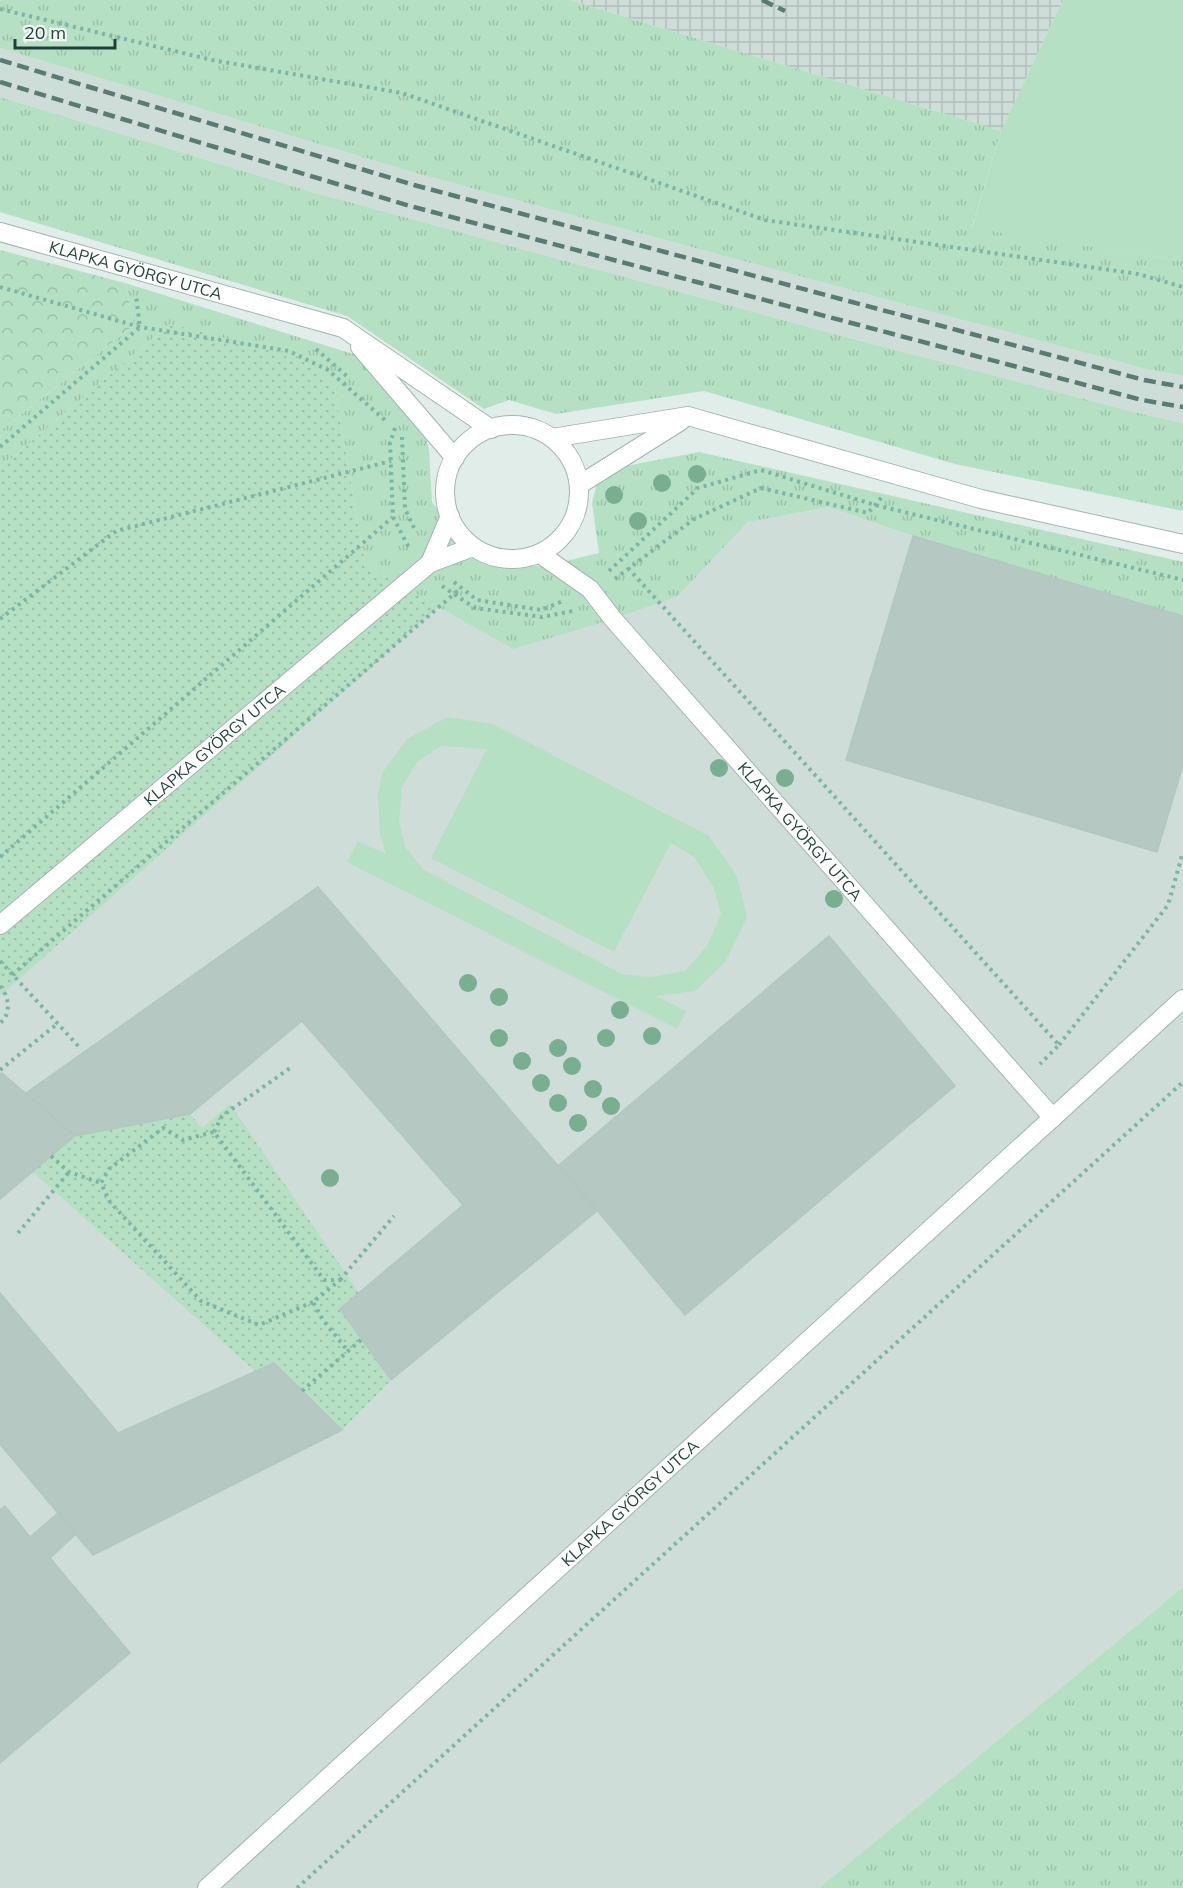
<svg xmlns="http://www.w3.org/2000/svg" width="1183" height="1888" font-family="Mulish,sans-serif">
  <style>
    .built { fill: #ceddd7 }
    .industrial { fill: url(#industrial-grid) }
    .grass { fill: url(#grass-tufts) }
    .forest { fill: url(#forest-crowns) }
    .park { fill: url(#park-dots) }
    .pitch { fill: #b6e0c4; fill-rule: evenodd }
    .building { fill: #b5c8c1; stroke: #b2c7bf; stroke-width: 1.5 }
    .lines { fill: none; stroke-linecap: round; stroke-linejoin: round }
    .minor-casing { stroke: #a2b5b0; stroke-width: 20 }
    .path { stroke: #7db4a5; stroke-width: 4; stroke-dasharray: 3 4.5; stroke-linecap: butt }
    .minor { stroke: #fff; stroke-width: 18 }
    .rail { stroke: #597b73; stroke-width: 4.5; stroke-dasharray: 12 6; stroke-linecap: butt }
    .tree { fill: #79ae91 }
    .labels { text-anchor: middle; dominant-baseline: central; stroke-width: 5; stroke-linejoin: round; paint-order: stroke }
    .street-label { font-size: 16px; fill: #1f3f38; stroke: #f1f9f5 }
  </style>
  <defs>
    <pattern id="industrial-grid" width="8" height="8" patternUnits="userSpaceOnUse" patternTransform="scale(1.5)"><rect width="8" height="8" fill="#ceddd7"/><path d="M0 4h8M4 0v8" fill="none" stroke="#b0bfb9"/></pattern>
    <pattern id="grass-tufts" width="24" height="20" patternUnits="userSpaceOnUse" patternTransform="scale(1.5)"><rect width="24" height="20" fill="#b6e0c4"/><path d="M3 7l-1-3M5 7V3M7 7l1-3M15 17l-1-3M17 17v-4M19 17l1-3" fill="none" stroke="#9cc1a9"/></pattern>
    <pattern id="forest-crowns" width="20" height="18" patternUnits="userSpaceOnUse" patternTransform="scale(1.5)"><rect width="20" height="18" fill="#b6e0c4"/><path d="M2 6a3 3 0 1 1 6 0M12 15a3 3 0 1 1 6 0" fill="none" stroke="#9cc1a9"/></pattern>
    <pattern id="park-dots" width="8" height="8" patternUnits="userSpaceOnUse" patternTransform="scale(1.5)"><rect width="8" height="8" fill="#b6e0c4"/><path d="M2 2h.1M6 6h.1" fill="none" stroke="#9cc1a9" stroke-width="1.8" stroke-linecap="round"/></pattern>
  </defs>
  <rect width="100%" height="100%" fill="#e0ede8"/>
  <!-- built -->
  <path class="built" d="M0,48L419,174L1146,369L1183,376V423L1138,413L842,336L312,192L0,97Z
    M0,468L365,565L678,596L748,522L829,507L913,536L1183,616V1587L819,1888H0Z"/>
  <!-- industrial -->
  <path class="industrial" d="M570,0H1063L1001,131Z"/>
  <!-- grass -->
  <path class="grass" d="M0,0H570L1001,131L972,227L1183,261V376L1146,369L419,174L0,48Z
    M0,97L312,192L842,336L1138,413L1183,423V511L955,464L704,391L556,414L509,400L484,409L347,316L0,212Z
    M125,283L366,358L417,401L429,450L432,502L453,530L517,562L542,567L599,553L592,503L600,471L699,452L1183,562V616L913,536L829,507L748,522L678,596L613,619L513,649L365,565L334,384L170,324L0,468V431L134,325Z
    M1183,1587V1888H819Z"/>
  <!-- forest -->
  <path class="forest" d="M0,250L125,283L134,325L0,431Z"/>
  <!-- park -->
  <path class="park" d="M170,324L299,357L334,384L365,565L439,607L0,996V468Z
    M230,1104L359,1293L340,1309L391,1380L342,1430L274,1363L255,1371L33,1172L75,1136L190,1114L202,1128Z"/>
  <!-- pitch -->
  <path class="pitch" d="M1063,0H1183V261L972,228L1001,131Z
    M447,717L493,724L709,836L737,876L747,917L726,961L695,991L656,996L686,1011L677,1029L347,862L358,841L386,854L380,833L378,796L382,773L407,739ZM441,746L487,749L431,858L614,952L671,843L694,857L714,888L721,914L707,946L685,971L650,977L622,974L424,870L405,847L399,822L402,787L418,761Z"/>
  <!-- building -->
  <path class="building" d="M913,536L1183,616V765L1157,852L846,760Z
    M318,887L597,1211L391,1380L340,1309L463,1205L302,1021L190,1114L75,1136L26,1093Z
    M829,936L955,1086L685,1315L559,1165Z
    M2,1073L75,1136L0,1199V1074Z
    M0,1293L118,1433L274,1363L342,1430L93,1555L0,1444Z
    M5,1506L30,1537L58,1513L76,1534L50,1558L130,1653L0,1763V1510Z"/>
  <g class="lines">
    <!-- minor casing -->
    <g class="minor-casing">
      <g id="minor">
        <path id="s1" d="M0,232L343,328L491,429"/>
        <path d="M360,347L455,458"/>
        <circle cx="512" cy="492" r="67"/>
        <path d="M552,438L688,416L981,499L1183,544"/>
        <path d="M579,485L681,421"/>
        <path id="s2" d="M540,554L590,589L613,619L1053,1118"/>
        <path d="M430,563L450,516"/>
        <path id="s3" d="M0,925L430,563L473,547"/>
        <path id="s4" d="M207,1888L1183,999"/>
      </g>
    </g>
    <!-- path -->
    <path class="path" d="M0,9L212,60L402,93L765,220L1138,274L1183,287
      M0,287L140,327L289,351L328,370L386,421
      M316,349L348,377
      M395,428L390,443L393,517L409,548
      M402,437L405,509L416,532
      M0,447L140,327L136,296
      M628,568L1059,1045L1040,1064
      M609,571L698,488L761,470L875,505L1183,580
      M615,579L694,519L761,488L868,513L882,497
      M454,582L477,600L541,610L563,601
      M442,586L475,608L542,617L573,611
      M0,619L116,531L391,461
      M0,857L393,517
      M0,961L81,1049
      M12,975L461,588
      M0,986C9,996 12,1014 0,1023
      M1059,1045L1168,905L1183,852
      M0,1070L57,1024
      M214,1132L222,1116L293,1066
      M51,1156L69,1172L101,1183
      M18,1233L69,1172
      M340,1280L394,1216
      M313,1302L259,1325L201,1301L110,1202L101,1183L109,1169L163,1128L183,1140L214,1132L324,1280H340L313,1302L323,1320L348,1351
      M302,1391L362,1339
      M297,1888L1183,1082"/>
    <!-- minor -->
    <use href="#minor" class="minor"/>
    <!-- rail -->
    <path class="rail" d="M762,0L785,11
      M0,60L414,185L1144,380L1183,387
      M0,82L410,206L1142,400L1183,407"/>
  </g>
  <!-- trees -->
  <g class="tree">
    <circle cx="697" cy="474" r="9"/>
    <circle cx="662" cy="483" r="9"/>
    <circle cx="614" cy="495" r="9"/>
    <circle cx="638" cy="521" r="9"/>
    <circle cx="719" cy="768" r="9"/>
    <circle cx="785" cy="778" r="9"/>
    <circle cx="834" cy="899" r="9"/>
    <circle cx="468" cy="983" r="9"/>
    <circle cx="499" cy="997" r="9"/>
    <circle cx="620" cy="1010" r="9"/>
    <circle cx="652" cy="1036" r="9"/>
    <circle cx="499" cy="1038" r="9"/>
    <circle cx="606" cy="1038" r="9"/>
    <circle cx="558" cy="1048" r="9"/>
    <circle cx="522" cy="1061" r="9"/>
    <circle cx="572" cy="1066" r="9"/>
    <circle cx="541" cy="1083" r="9"/>
    <circle cx="593" cy="1089" r="9"/>
    <circle cx="558" cy="1103" r="9"/>
    <circle cx="611" cy="1106" r="9"/>
    <circle cx="578" cy="1123" r="9"/>
    <circle cx="330" cy="1178" r="9"/>
  </g>
  <g class="labels">
    <!-- street labels -->
    <g class="street-label">
      <text stroke="none"><textPath href="#s1" startOffset="141">KLAPKA GYÖRGY UTCA</textPath></text>
      <text stroke="none"><textPath href="#s3" startOffset="280">KLAPKA GYÖRGY UTCA</textPath></text>
      <text stroke="none"><textPath href="#s2" startOffset="382">KLAPKA GYÖRGY UTCA</textPath></text>
      <text stroke="none"><textPath href="#s4" startOffset="572">KLAPKA GYÖRGY UTCA</textPath></text>
    </g>
  </g>
  <!-- scale -->
  <path d="M15 39v9h100v-9" fill="none" stroke="#1f3f38" stroke-width="3"/>
  <text x="24" y="39" font-size="18" fill="#1f3f38" stroke="#f1f9f5" stroke-width="4.5" paint-order="stroke">20 m</text>
</svg>
